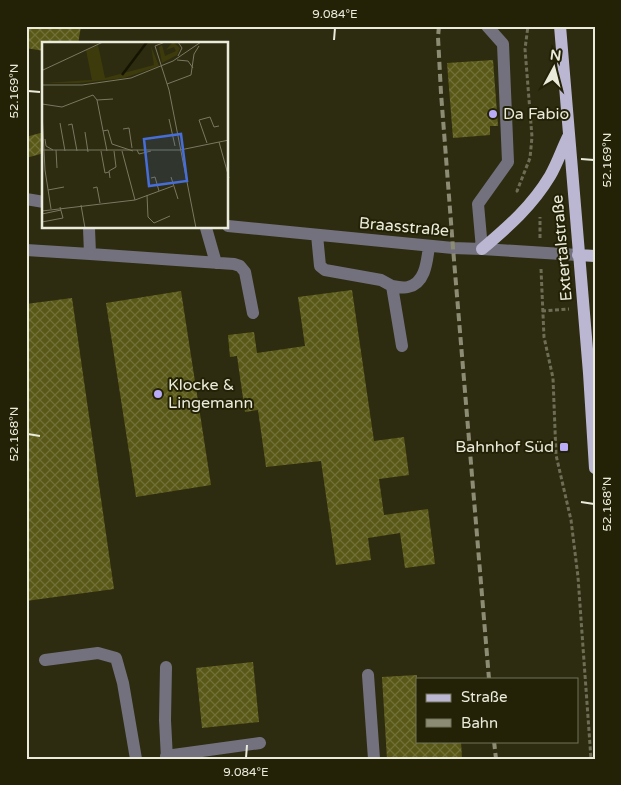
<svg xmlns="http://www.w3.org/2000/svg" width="621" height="785" font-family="'Varela Round',sans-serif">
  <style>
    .building { fill: url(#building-cross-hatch) }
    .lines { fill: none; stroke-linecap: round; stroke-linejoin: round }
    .path { stroke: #6e6e56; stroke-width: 3; stroke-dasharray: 4 2.5; stroke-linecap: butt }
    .minor { stroke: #73717e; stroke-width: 12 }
    .major { stroke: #bbb7d2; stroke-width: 12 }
    .rail { stroke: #8c8c75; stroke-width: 4; stroke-dasharray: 8 4; stroke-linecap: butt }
    .ticks { fill: none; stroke: #eaebda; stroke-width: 2 }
    .poi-dot { fill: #b9abf7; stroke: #232206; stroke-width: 2 }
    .labels { text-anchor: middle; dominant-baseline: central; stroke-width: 4; stroke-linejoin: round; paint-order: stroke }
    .poi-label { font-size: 16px; fill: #eaebda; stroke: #232206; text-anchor: start }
    .street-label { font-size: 16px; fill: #eaebda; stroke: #232206 }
    .inset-river { fill: none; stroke: #151400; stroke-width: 2.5 }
    .inset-road { fill: none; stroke: #797861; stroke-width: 1 }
    .view { fill: #466dd8; fill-opacity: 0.15; stroke: #466dd8; stroke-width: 2.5 }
    .inset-edge { fill: none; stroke: #eaebda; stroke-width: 2.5 }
    .neatline { fill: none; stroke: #eaebda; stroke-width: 2 }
    .ticks-label { font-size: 12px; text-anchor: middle; fill: #eaebda }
  </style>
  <defs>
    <pattern id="building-cross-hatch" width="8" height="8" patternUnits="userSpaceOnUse" patternTransform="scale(1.25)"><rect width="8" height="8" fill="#595817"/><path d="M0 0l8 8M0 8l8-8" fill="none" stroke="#717038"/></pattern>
  </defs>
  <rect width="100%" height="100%" fill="#2d2c10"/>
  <!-- building -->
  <path class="building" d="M26,26H81L78,44H44V51L26,48Z
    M493,60L498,126H490V135L453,138L447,63Z
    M44,132V153L26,158V137Z
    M352,290L374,441L404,437L409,475L379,479L384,515L428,509L435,564L405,568L400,533L368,538L371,560L336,565L321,461L266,467L258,410L245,412L237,356L230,357L228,335L254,332L257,353L305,346L298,297Z
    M181,291L211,485L136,497L106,303Z
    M72,298L114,589L26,601V304Z
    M253,662L259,722L202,728L196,668Z
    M417,675V741H461L462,759H387L382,677Z"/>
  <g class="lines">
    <!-- path -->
    <path class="path" d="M518,192L517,191L530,158L532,137L525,49L528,26
      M540,238V217
      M541,269L544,337L553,378L556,455L571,520L578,577L591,759
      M542,311L569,309"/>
    <!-- minor -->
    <path class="minor" d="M26,199L44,202
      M228,226L453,248L482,249L578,255
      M206,228L216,263
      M317,235L320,266L325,270L381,280L392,286L402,346
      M482,249L478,204L508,162L503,44L487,26
      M26,250L90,254L89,228
      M90,254L234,264L240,266L245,272L253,313
      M392,286C397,287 404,288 408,287C426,283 427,260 429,246
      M45,660L98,653L116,658L123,683L136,759
      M166,667L165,720L167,759
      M368,675L374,759
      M166,756L260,743"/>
    <!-- major -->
    <path class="major" d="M560,26L589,373L595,468
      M482,249C509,226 532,206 550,176C557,164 562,149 568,137
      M578,255L595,256"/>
    <!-- rail -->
    <path class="rail" d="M439,26L438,37L441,93L453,248L489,679
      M494,741L496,759"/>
  </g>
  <!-- ticks -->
  <path class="ticks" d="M334,40L335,28M28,91L40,92M581,159L594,160M28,434L40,436M581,502L594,504M246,758L247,745"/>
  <!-- markers -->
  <g class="poi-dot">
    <circle cx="493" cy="114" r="5"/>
    <circle cx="158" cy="394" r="5"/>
    <rect x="559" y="442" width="10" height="10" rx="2.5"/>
  </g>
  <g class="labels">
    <!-- poi labels -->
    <g class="poi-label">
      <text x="503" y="114">Da Fabio</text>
      <text x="168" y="385">Klocke &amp;<tspan x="168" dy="18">Lingemann</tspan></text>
      <text x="554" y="447" text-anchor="end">Bahnhof Süd</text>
    </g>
    <!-- street labels -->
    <g class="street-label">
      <text transform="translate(404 227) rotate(5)">Braasstraße</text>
      <text transform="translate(562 248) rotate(-95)">Extertalstraße</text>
    </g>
  </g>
  <!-- overview -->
  <g transform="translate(42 42)">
    <rect width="186" height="186" fill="#2d2c10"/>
    <path d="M131,0L138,6L135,13L120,21L117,5L120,3L123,14L134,9L132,5L124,8ZM56,3L63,36L112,23L109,4L117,24L82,36L37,41H2L50,38L44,8Z" fill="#3d3b0b"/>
    <path class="inset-river" d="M80,33L105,0"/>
    <path class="inset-road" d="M123,0L113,4L127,48L154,186M136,14L140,6L136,0M135,18L146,19L151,26M1,28L61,0M125,42L149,33L152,12L157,4M0,43H40L89,36L131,19L159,0M55,58L65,109M55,58L71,57M0,59V0M0,62L20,65L51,53L55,58M0,70L3,128L9,167M127,77L133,104M18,81L23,109M26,83L30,82L35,109M81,87L87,86L90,106M61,89L66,88L70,102L91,109M43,90L46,110M3,97L4,104L11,108M177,100L187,136M165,101L157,78L168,75L172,85L177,84M0,108H138M14,108L15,126M95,108L97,112L109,109M138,108L187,98M59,109L63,131L67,130M80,109L93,158M129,135L136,157M68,136L67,129L74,125L72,109M109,136L113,135L117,149M51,146L55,145L58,161M6,148L22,145M105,153L106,175L112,181L128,174M39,163L43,186M0,169L93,158L131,144M0,172L19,168M0,180L21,176L18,165"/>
    <path class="view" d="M139,92L145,139L107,144L102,97Z"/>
    <rect width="186" height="186" class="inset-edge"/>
  </g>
  <!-- border -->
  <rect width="621" height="785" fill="none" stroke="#232206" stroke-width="55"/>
  <!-- legend -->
  <rect x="416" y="678" width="162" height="65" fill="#232206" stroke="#73725b"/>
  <rect x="426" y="694" width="25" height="8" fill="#bbb7d2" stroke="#73725b"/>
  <text x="461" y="702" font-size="15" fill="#eaebda">Straße</text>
  <rect x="426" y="719" width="25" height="8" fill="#8c8c75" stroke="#73725b"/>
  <text x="461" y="728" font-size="15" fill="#eaebda">Bahn</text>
  <!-- north arrow -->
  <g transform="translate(554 68) rotate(7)" stroke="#232206" stroke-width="4" paint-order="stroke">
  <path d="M0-4L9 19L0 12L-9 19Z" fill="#eaebda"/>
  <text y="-8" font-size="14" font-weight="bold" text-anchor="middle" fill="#eaebda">N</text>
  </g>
  <rect x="28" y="28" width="566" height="730" class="neatline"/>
  <g class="ticks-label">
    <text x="335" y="18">9.084°E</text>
    <text transform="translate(14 91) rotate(-90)" y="4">52.169°N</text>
    <text transform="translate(607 160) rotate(-90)" y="4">52.169°N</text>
    <text transform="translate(14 434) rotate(-90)" y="4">52.168°N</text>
    <text transform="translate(607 504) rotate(-90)" y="4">52.168°N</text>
    <text x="246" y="776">9.084°E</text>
  </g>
</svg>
